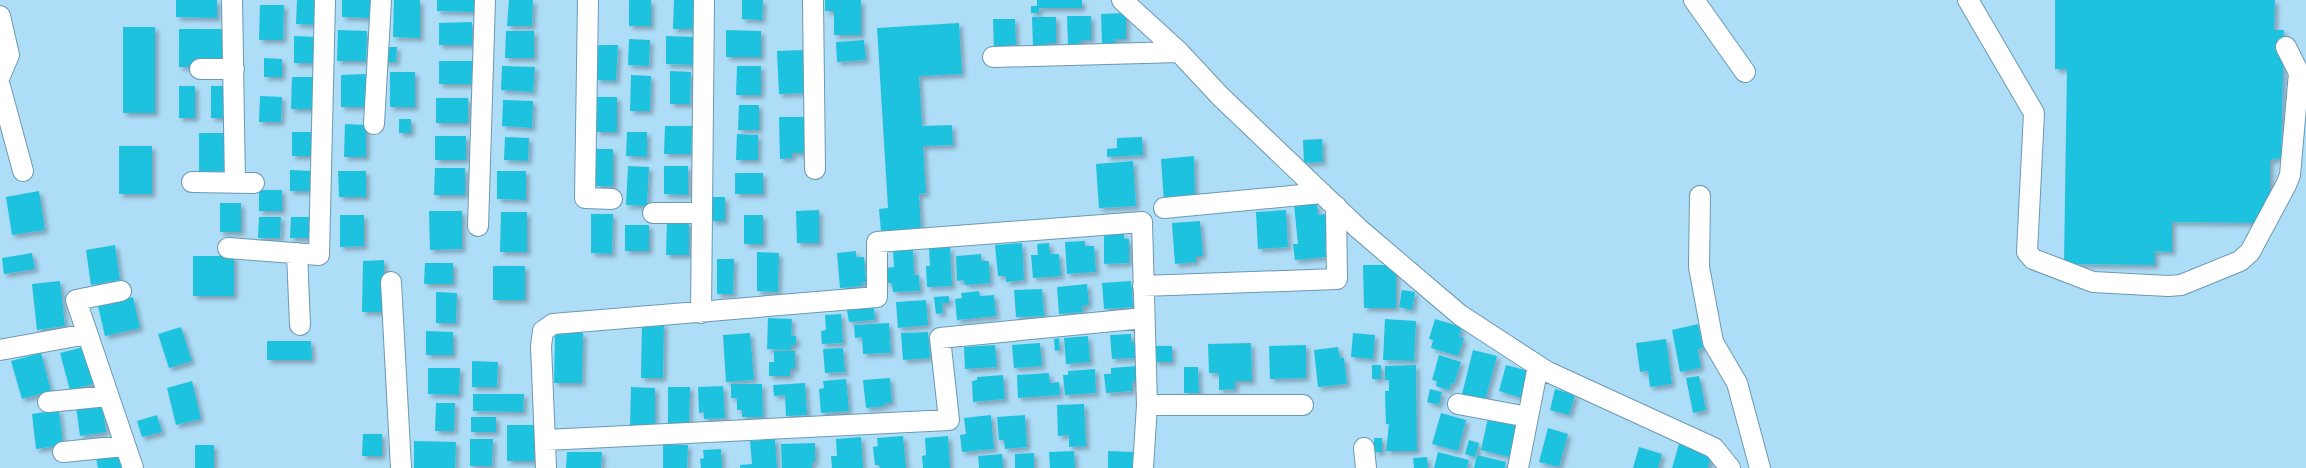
<svg xmlns="http://www.w3.org/2000/svg" width="2306" height="468" font-family="Inter,sans-serif">
  <style>
    .building { fill: #1fc2de; filter: url(#shadow) }
    .lines { fill: none; stroke-linecap: round; stroke-linejoin: round }
    .minor-casing { stroke: #6c99b2; stroke-width: 22 }
    .minor { stroke: #fff; stroke-width: 20 }
  </style>
  <defs>
    <filter id="shadow"><feDropShadow dx="3.5" dy="3.5" stdDeviation="2" flood-color="#0004"/></filter>
  </defs>
  <rect width="100%" height="100%" fill="#aeddf8"/>
  <!-- building -->
  <path class="building" d="M176,0H217V18L176,17Z
    M297,0H318L317,25L296,24Z
    M342,0H370V18L342,17Z
    M394,0H420V38L393,37Z
    M437,0H476V12L437,11Z
    M509,0H533L532,26H507Z
    M629,0H651V26H629Z
    M674,0H696V29H673Z
    M742,0H763L762,20L742,19Z
    M825,0H861V35H834V11H825Z
    M1037,0H1082V8H1039V13H1031V6H1037Z
    M2055,0H2275L2274,30H2284L2281,158L2270,160V211L2264,223L2172,222V252L2155,251V265L2064,264L2067,69H2055Z
    M260,5H284L283,40H259Z
    M1126,13V39H1115V43L1102,44L1101,14Z
    M1067,16H1091V40H1081V46H1068Z
    M1032,17H1056V43H1048V47H1033Z
    M993,19H1015L1016,45H1006V49L994,50Z
    M472,22V45H439V23Z
    M959,23L962,74L919,76L922,126L952,125L953,145L923,146L926,193L919,194L921,229L881,231L879,209L888,208L877,28Z
    M123,27H155V113H123Z
    M179,29H227L226,67H179Z
    M338,30L367,31L366,61H337Z
    M726,30L761,31V57H726Z
    M506,31H534V58H505Z
    M294,36L316,37L315,63H294Z
    M666,36L695,37L694,65L666,64Z
    M629,39L650,40L649,66L628,65Z
    M864,40L866,60L837,62L836,42Z
    M597,45H618L616,81L596,80Z
    M384,47H397L396,62H383Z
    M803,50L805,93L779,94L777,51Z
    M264,58L282,59V77H264Z
    M439,61H473V84H439Z
    M502,66L535,67L533,92L501,90Z
    M737,66H761V95H736Z
    M670,71L691,72L690,104H670Z
    M390,72H415V107H390Z
    M366,74V107H341V75Z
    M631,75L651,76L650,111H630Z
    M292,77H316L315,109H291Z
    M179,86H195V118H179Z
    M211,86H226V118H211Z
    M260,96L282,97L281,122H259Z
    M597,97H617V132H596Z
    M436,98H468V123H436Z
    M503,100L533,101L532,128L502,126Z
    M739,105H759V130H738Z
    M779,117H806L807,153H792V158L780,159Z
    M399,119H411V133H399Z
    M345,124L366,125V157H344Z
    M665,126H692L691,154H664Z
    M292,132H316V156H292Z
    M627,132H647V157L626,156Z
    M199,133H226V171L199,172Z
    M737,134L758,135V160H736Z
    M435,136H466V160H435Z
    M505,137L529,138L528,161L504,160Z
    M1142,137L1143,155L1107,157V149L1117,148V138Z
    M1322,139L1323,162L1304,163L1303,140Z
    M119,146H152V194H119Z
    M596,149H613V186H596Z
    M1194,156L1195,200L1164,202L1161,159Z
    M1133,161L1136,206L1099,208L1096,164Z
    M628,166L649,167L647,206L626,205Z
    M664,166H688V195L664,194Z
    M435,168H465V195H434Z
    M290,170L311,171L310,191H290Z
    M338,171H366V197H339Z
    M497,171H526V200L497,199Z
    M735,173H763V194H735Z
    M259,190H282V211H259Z
    M39,191L45,230L12,235L6,197Z
    M711,197H725V221H711Z
    M220,203H241V232H220Z
    M1317,203L1318,215L1325,214L1328,245H1325L1326,257L1295,260L1293,244H1298L1294,205Z
    M819,210V243H797L796,211Z
    M1286,210L1288,247L1258,249L1256,212Z
    M429,211H462V249L430,250Z
    M501,212H527V252H500Z
    M591,214H613L612,254L591,253Z
    M340,215H364V246L340,247Z
    M744,215H763V244H744Z
    M259,217H281L280,238H258Z
    M291,217H314V238H290Z
    M1200,221L1203,256H1196V262L1175,264L1172,223Z
    M667,222H689V255H666Z
    M625,225H649V251H625Z
    M1124,234V239H1129V263L1104,264V235Z
    M1085,241V246H1094L1096,272L1067,274L1065,242Z
    M1022,243L1024,280L1006,282V276H998L995,245Z
    M1049,243L1050,254H1059L1061,276L1033,278L1031,255H1038L1037,244Z
    M115,245L120,280L91,285L86,250Z
    M950,247L952,286L927,287L926,266H930L929,248Z
    M913,249L914,275H919L920,291L893,292L892,283H886V268L894,267L893,250Z
    M856,251V257H864L866,282L861,283L862,286L840,288L837,253Z
    M757,252L779,253L778,292L757,291Z
    M32,253L35,269L4,274L2,258Z
    M981,254V261H989L990,283L965,285L964,280L957,281L956,256Z
    M193,256H234V296H193Z
    M717,259H734L733,294H717Z
    M384,260V312H362L363,261Z
    M425,263H453V284H424Z
    M1363,265H1392L1396,268V308H1364Z
    M493,266H525V300H493Z
    M60,281L65,326L37,330L32,284Z
    M1131,281L1133,307L1104,309L1102,283Z
    M1087,284L1089,305L1082,306L1083,312L1059,314L1057,287Z
    M1042,289L1044,316L1016,317L1014,290Z
    M1402,290L1415,292L1412,310L1399,307Z
    M979,291L980,296L994,295L996,316L957,320L955,299L962,298L961,293Z
    M436,292L457,293L456,323H436Z
    M949,296V303H942L943,313L936,314L934,297Z
    M133,297L140,328L105,336L98,306Z
    M926,300L928,325L898,328L896,302Z
    M874,308L875,320L849,322L847,310Z
    M841,314L843,343L822,344L821,331L826,330L825,315Z
    M768,318L792,319L791,335L796,336V345H791V350L767,349Z
    M1385,319L1416,321L1414,361L1383,360Z
    M1435,319L1462,327L1459,337L1464,338L1458,356L1431,348L1433,340L1429,339Z
    M642,323H664L663,378H641Z
    M889,323L891,353L863,354L862,337L855,338L854,325Z
    M1698,324L1703,348L1698,349L1701,368L1680,372L1672,330Z
    M181,327L192,361L169,368L158,334Z
    M426,331L453,332V355H426Z
    M555,332L583,333L582,383H554Z
    M928,332L930,358L903,360L901,333Z
    M750,333L754,380L726,382L723,335Z
    M1353,333L1375,335L1373,359L1351,357Z
    M1131,334V342H1135L1136,358L1112,359L1110,335Z
    M1088,336L1090,362L1066,364L1064,338Z
    M1059,338L1060,350L1055,351L1054,339Z
    M1666,339L1672,384L1650,387L1648,371L1640,372L1636,343Z
    M267,341H311L312,360H267Z
    M1040,343L1042,366L1014,368L1012,345Z
    M1251,343L1252,381H1235V389L1219,390V373H1209L1208,344Z
    M995,345L997,367L965,369L964,347Z
    M1306,345V378L1270,379L1269,346Z
    M87,346L96,383L70,390L60,353Z
    M1154,346H1172V362H1154Z
    M1338,347L1340,358H1344L1347,384L1318,387L1314,350Z
    M843,348L845,372L825,373L823,349Z
    M1473,350L1497,356L1485,400L1462,394Z
    M774,351H795V369H790V376H769V362H774Z
    M41,353L51,391L22,399L11,361Z
    M1439,355L1461,362L1454,384L1451,383L1449,390L1436,386L1437,381L1432,380Z
    M472,361L498,362L497,387H472Z
    M1372,365H1381V379H1372Z
    M1416,365L1417,451H1386L1389,424H1386L1385,391H1389V380H1385V366Z
    M1506,365L1529,371L1522,398L1499,391Z
    M1137,366L1138,381L1132,382V391L1106,393L1104,374H1111V368Z
    M1184,367H1198L1199,393H1184Z
    M428,368H460L459,395L428,394Z
    M1095,369L1096,393L1065,395L1063,375H1068V371Z
    M1049,373L1050,383L1059,382L1060,395L1018,398L1017,375Z
    M1003,375L1005,399L973,402L972,381L977,380V377Z
    M1699,376L1706,410L1693,413L1686,378Z
    M890,378L892,403H884L885,406L866,408L863,380Z
    M846,379L849,411L821,413L819,389L824,388L823,381Z
    M192,381L201,419L176,425L167,388Z
    M805,383L807,415L786,416L785,395L774,396L773,385Z
    M731,384H762L763,417H742V410H737V398H731Z
    M723,386L725,418L704,419V412L699,413L698,387Z
    M631,387L655,388V427L630,426Z
    M668,387H690L689,426H668Z
    M1430,389L1442,392L1439,405L1427,402Z
    M1555,389L1575,395L1569,415L1550,410Z
    M473,394H524L523,412L473,411Z
    M102,402L106,432L80,436L76,406Z
    M436,403H455L454,431H435Z
    M1084,404L1086,446L1069,447V435L1058,436L1057,405Z
    M59,410L63,445L36,449L32,414Z
    M1441,413L1466,420L1458,451L1432,444Z
    M157,415L162,432L142,437L137,421Z
    M991,415L994,449L962,452L960,435L966,434L964,418Z
    M1025,415L1027,447L1005,449L1004,440H999L997,417Z
    M471,417H496V432H471Z
    M1488,418L1521,426L1514,458L1481,450Z
    M507,425H534V461H507Z
    M1548,428L1568,434L1559,467L1539,462Z
    M363,434H382V456H362Z
    M903,436L906,468H880L879,465H875L873,447L878,446L877,438Z
    M948,436L950,468H923L922,456L926,455L925,438Z
    M861,437L863,468H832L831,456H837L836,439Z
    M1374,438H1382V452H1374Z
    M470,439H493L492,466H470Z
    M775,439L777,468H740V465L752,464L750,441Z
    M1469,440L1479,443L1475,457L1465,454Z
    M414,441L456,442L455,468H414Z
    M815,443V462H812V468H782L781,444Z
    M663,444L688,445L687,468H663Z
    M1679,444L1712,453L1708,468H1672Z
    M195,445H214V468H195Z
    M1639,447L1662,454L1658,468H1633Z
    M721,449L722,468H701L700,459L704,458L703,450Z
    M1074,451L1075,468H1050L1049,452Z
    M1108,451L1133,452V468H1108Z
    M567,452H602L601,468H566Z
    M1438,452L1469,460L1467,468H1434Z
    M121,453L124,468H98L96,458Z
    M1034,453V468H1015V454Z
    M1002,454L1003,468H979L978,456Z
    M1477,455L1506,462L1505,468H1474Z
    M1427,457L1428,468H1414L1413,458Z"/>
  <g class="lines">
    <!-- minor casing -->
    <g class="minor-casing">
      <path id="minor" d="M232,0L235,183
        M588,0L585,198L612,199
        M813,0L815,169
        M1122,0L1179,52L1220,96L1359,229L1460,315L1546,371L1714,448L1730,468
        M1694,0L1745,72
        M1968,0L2034,113L2027,252L2033,259L2093,282L2168,286L2181,285L2240,261L2250,252L2286,185L2290,175L2299,73L2286,47
        M0,16L9,55L0,76
        M993,57L1179,52
        M200,69H234
        M0,86L23,171
        M374,124L381,0
        M192,182L254,183
        M1700,196L1699,267L1713,342L1737,383L1760,468
        M1164,208L1322,193
        M653,213H702
        M478,226L485,0
        M228,248L319,255L325,0
        M297,253L300,325
        M391,282L401,468
        M1143,286L1337,279L1336,206
        M121,291L76,300L133,468
        M701,313L704,0
        M0,350L87,334
        M48,402L108,396
        M1458,404L1528,417
        M1147,405H1303
        M546,440L949,420L940,338L1144,318
        M1364,448L1366,468
        M63,452L124,446
        M546,468L541,346L543,331L553,324L877,297V242L1142,222L1147,405L1143,468
        M1518,468L1538,366"/>
    </g>
    <!-- minor -->
    <use href="#minor" class="minor"/>
  </g>
</svg>
